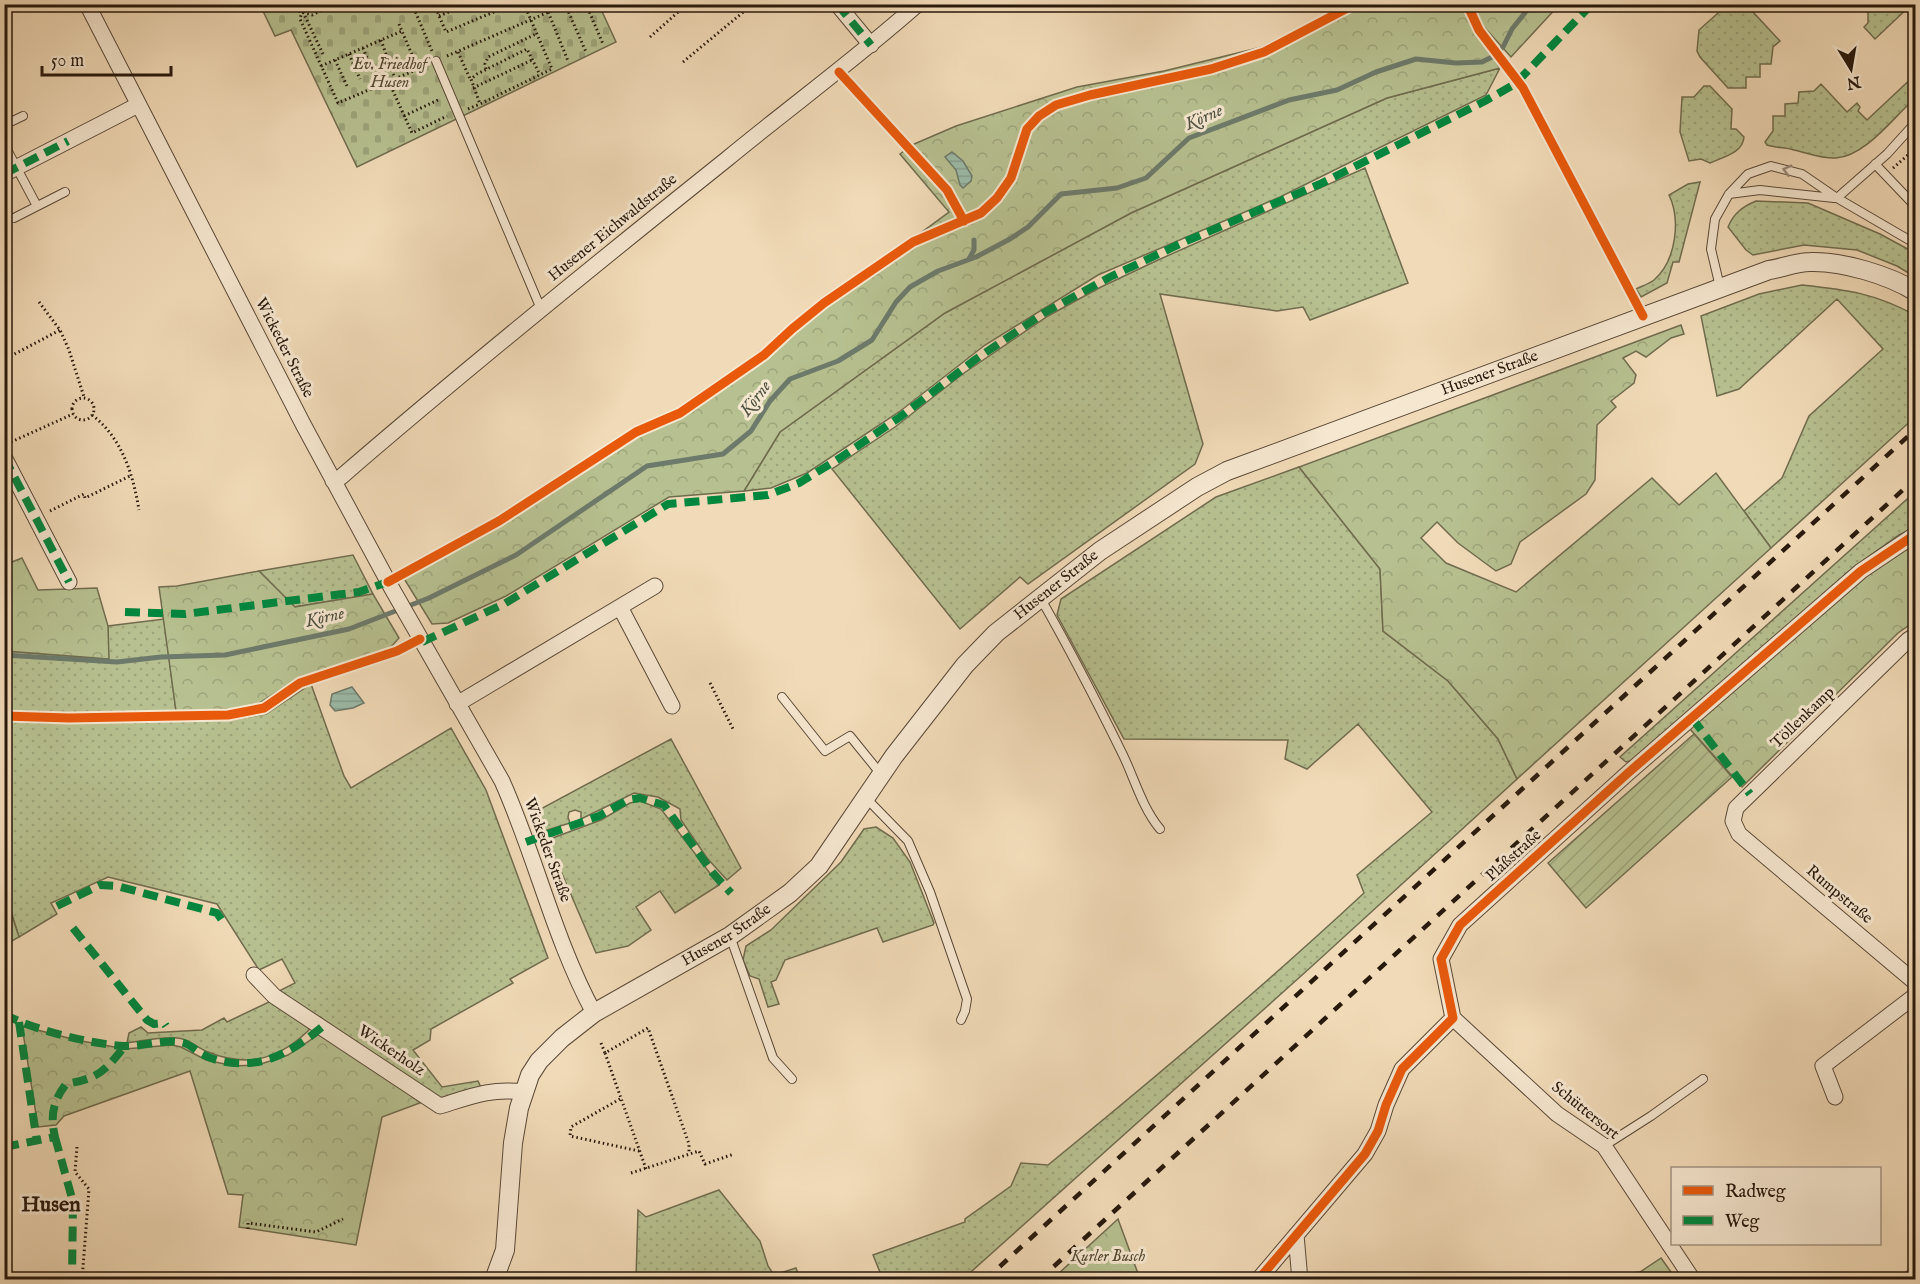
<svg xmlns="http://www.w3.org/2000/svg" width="1920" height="1284" font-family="'IM FELL English',serif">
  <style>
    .grass { fill: url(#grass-dots); stroke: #706c4e; stroke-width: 1.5 }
    .forest { fill: url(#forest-crowns); stroke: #706c4e; stroke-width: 1.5 }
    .cemetery { fill: url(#cemetery-stones); stroke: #706c4e; stroke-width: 1.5 }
    .garden { fill: url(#garden-furrows); stroke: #706c4e; stroke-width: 1.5 }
    .water { fill: url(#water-rules); stroke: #6d7a6b; stroke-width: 1.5 }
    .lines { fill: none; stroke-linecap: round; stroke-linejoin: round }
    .stream { stroke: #6d7a6b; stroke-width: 5 }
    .service-casing { stroke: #5a4938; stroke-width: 10 }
    .minor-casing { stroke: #5a4938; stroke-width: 17 }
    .tertiary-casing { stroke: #5a4938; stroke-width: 20 }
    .path { stroke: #28190d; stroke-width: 3; stroke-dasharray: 1.5 3; stroke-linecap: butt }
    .service { stroke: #f6e7d0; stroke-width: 8 }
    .minor { stroke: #f6e7d0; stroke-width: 15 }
    .tertiary { stroke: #f6e7d0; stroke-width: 18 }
    .rail { stroke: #28190d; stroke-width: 4.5; stroke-dasharray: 10 10; stroke-linecap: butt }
    .quiet { stroke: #00873e; stroke-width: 8; stroke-dasharray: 15 8; stroke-linecap: butt }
    .cycleway-casing { stroke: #f6e7d0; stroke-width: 13 }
    .cycleway { stroke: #e8590c; stroke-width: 9 }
    .oneway { stroke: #998a78 }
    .labels { text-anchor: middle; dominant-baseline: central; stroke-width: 6; stroke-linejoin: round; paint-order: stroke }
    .park-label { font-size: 16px; font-style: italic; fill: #534b34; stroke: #f6e7d0 }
    .street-label { font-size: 16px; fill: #28190d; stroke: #f6e7d0 }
    .water-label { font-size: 18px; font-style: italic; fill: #505244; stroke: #f6e7d0 }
    .district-label { font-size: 22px; font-weight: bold; fill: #28190d; stroke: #f6e7d0 }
  </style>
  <defs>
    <pattern id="grass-dots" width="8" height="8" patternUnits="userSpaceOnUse" patternTransform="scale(1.5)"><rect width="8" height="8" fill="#b7c090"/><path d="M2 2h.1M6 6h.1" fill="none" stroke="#9da47b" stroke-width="1.8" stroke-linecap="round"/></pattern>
    <pattern id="forest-crowns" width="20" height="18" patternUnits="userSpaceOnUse" patternTransform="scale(1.5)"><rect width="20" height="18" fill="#b7c090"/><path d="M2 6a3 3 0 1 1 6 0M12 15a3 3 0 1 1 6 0" fill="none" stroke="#9da47b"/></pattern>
    <pattern id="cemetery-stones" width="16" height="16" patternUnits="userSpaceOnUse" patternTransform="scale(1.5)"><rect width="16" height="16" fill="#b7c090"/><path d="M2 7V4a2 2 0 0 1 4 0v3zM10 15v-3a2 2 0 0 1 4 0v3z" fill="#9da47b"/></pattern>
    <pattern id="garden-furrows" width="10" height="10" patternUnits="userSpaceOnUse" patternTransform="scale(1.5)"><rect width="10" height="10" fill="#b7c090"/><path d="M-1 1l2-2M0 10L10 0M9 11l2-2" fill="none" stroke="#9da47b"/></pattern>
    <pattern id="water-rules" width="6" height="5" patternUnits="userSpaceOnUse" patternTransform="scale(1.5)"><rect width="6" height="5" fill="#9bbba9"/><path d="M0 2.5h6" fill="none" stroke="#86a090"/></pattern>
  </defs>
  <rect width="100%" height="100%" fill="#f1dab7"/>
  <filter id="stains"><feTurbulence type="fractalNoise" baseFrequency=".00333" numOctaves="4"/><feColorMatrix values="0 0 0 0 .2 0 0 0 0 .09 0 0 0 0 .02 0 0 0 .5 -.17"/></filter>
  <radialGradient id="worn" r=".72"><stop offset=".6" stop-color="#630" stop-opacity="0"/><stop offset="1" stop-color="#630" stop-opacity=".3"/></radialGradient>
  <!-- grass -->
  <path class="grass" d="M1849,4H1911V5L1875,39L1864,27L1868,23V13L1862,7L1849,6Z
    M1727,5H1761L1753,12L1780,41L1773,47L1771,64H1760V77H1746V88H1728L1700,57L1697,51L1699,30Z
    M1500,68L1486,95L1280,197L1098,275L985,345L899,412L807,473L771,488L744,491L780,432L945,313L1131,213L1387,98Z
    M1915,75V96L1910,103C1890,122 1864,156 1836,158C1822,159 1808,153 1794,150C1785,147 1776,148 1767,145L1765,142L1773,131V116H1785V104L1798,103L1799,92L1814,91L1821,84L1847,112L1857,103L1860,107L1858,111L1867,120Z
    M1704,86H1710L1732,109L1731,129H1736L1744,137C1743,153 1723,157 1710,163L1701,159L1689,161L1680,132L1682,97H1694Z
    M1365,168L1408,283L1310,320L1303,307L1277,311L1160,294L1203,444L1195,464L1028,584L1020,577L960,629L832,469L895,427L964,373L1048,316L1101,287L1158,260Z
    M1700,182L1679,262H1673L1667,283L1641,297L1636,289C1642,286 1649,284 1654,280C1676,261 1681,220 1669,195L1688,184Z
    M1756,201L1808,203L1880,234L1915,253V277L1897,266L1857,250L1804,245L1753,255L1746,250L1728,227C1734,213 1742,207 1756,201Z
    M1802,285C1848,290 1874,293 1915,315V417L1771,548L1744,511L1782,478L1809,416L1883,349L1837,299L1739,389L1717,396L1701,316L1759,294Z
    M1299,467L1380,569L1383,631L1448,681L1498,739L1517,779L1311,967L963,1279H877L882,1277L873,1255L965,1222V1219L1011,1186L1021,1163L1048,1165C1156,1077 1262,988 1364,893L1357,875L1432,812L1358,724L1307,769L1285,759L1288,740L1124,739L1057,615L1061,599L1216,497Z
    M1915,492V527L1899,535L1854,567L1633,760L1626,762L1620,757Z
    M353,555L373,594L294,607L259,571Z
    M164,619L176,711L80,713L5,711V651L108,659V626Z
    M311,684L344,776L351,788L451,728L486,790L548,958L510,979L513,983L431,1029L430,1040L413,1050L442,1087L478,1081L483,1092L442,1103L277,992L295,983L282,959L259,970L217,904L108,877L51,903L57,914L19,937L5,892L4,721L54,723L231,720L266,714Z
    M671,739L741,868L727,880L707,858L681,820L680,809L658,797L634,793L581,819V812L575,810L569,812L568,817L570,823L544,831L535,812Z
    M640,801L661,809L719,885L675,913L660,891L636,907L651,930L628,946L596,953L548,841L550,839L601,820L630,803Z
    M876,827L893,838L910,862L934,923L933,925L883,942L877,928L785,960L776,980L771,982L779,1004L768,1007L759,979L750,976L743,960L746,946L771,930L841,862L864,829Z
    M273,1000L313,1026C282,1058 250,1069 208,1052C198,1048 189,1039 178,1038C162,1036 143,1041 127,1043L129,1033L141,1027L148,1033L202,1030L224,1018L227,1022Z
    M719,1190L760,1241L768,1266L774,1275L796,1268L800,1279H636L638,1210L646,1217Z"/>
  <!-- forest -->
  <path class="forest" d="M1344,5H1559L1511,57L1485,28L1478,33L1500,68L1387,98L1131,213L945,313L780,432L744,491L669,497L506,596L448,623L432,624L400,572L498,518L636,428L679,408L729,374L949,212L900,154L912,145L956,126L1077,87L1164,71L1262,47Z
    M1681,325L1684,334L1671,338L1646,357L1636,351L1623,358L1636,375L1634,383L1611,401L1616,407L1597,425L1595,480L1586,494L1520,542L1511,564L1496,571L1458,543L1437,522L1421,538L1446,563L1516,592L1652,478L1679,505L1716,473L1771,548L1517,779L1498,739L1448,681L1383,631L1380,569L1299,467Z
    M1915,542V621L1898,633L1742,787L1689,728L1869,574Z
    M22,558L38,590L97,588L108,626L109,659L5,651L4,565Z
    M259,571L295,607L373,594L399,638L389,649L298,679L258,704L238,709L176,711L159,587L177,586Z
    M4,892L19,937L5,945H4Z
    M22,1026L76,1040L125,1049L172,1045L181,1047L206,1060L234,1066L258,1065L288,1055L324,1031L425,1101L382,1117L356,1245L239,1227L243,1195L228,1194L190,1071L64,1116L56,1125L38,1127Z
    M1118,1219L1140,1279H1053L1058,1274Z
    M1661,1258L1676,1279H1584L1640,1272Z"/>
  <!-- cemetery -->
  <path class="cemetery" d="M262,4L599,5L616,42L357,167L291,30L275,36L262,9L264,8Z"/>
  <!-- garden -->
  <path class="garden" d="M1694,734L1732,777L1586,908L1548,863Z"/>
  <!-- water -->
  <path class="water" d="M952,152L963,161L972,176L971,181L963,188L960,185L956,170L945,157Z
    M352,687L364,703L353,708L335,711L330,705L332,694Z"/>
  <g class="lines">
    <!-- stream -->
    <path class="stream" d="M969,259L974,250V240
      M4,655L117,662L161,657L225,655L349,629L429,598L516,555L647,466L723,454L751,431L770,401L790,379L838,361L872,340L896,302L910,287L938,271L976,257L1010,239L1028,227L1061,194L1117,188L1146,178L1189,138L1289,100L1337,90L1376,72L1416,59L1456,63L1482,62L1494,56L1503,47L1512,29L1532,4"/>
    <!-- service casing -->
    <g class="service-casing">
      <path id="service" d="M436,61L541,309
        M4,125L23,116
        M4,144L37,206
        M1875,164L1916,207
        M1729,194L1760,190L1834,198
        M1837,198L1887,154L1916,122
        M14,218L65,192
        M1720,287L1711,249L1715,219L1729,194L1748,174L1771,166L1802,174L1837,198L1916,244
        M1041,599C1070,650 1097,702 1123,755C1135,780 1142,807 1160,829
        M782,697L825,751L850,736L880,773
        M866,798L908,841L930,892L967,999L965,1011L961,1020
        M730,936L773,1058L792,1079
        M1604,1146L1651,1116L1703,1079"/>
    </g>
    <!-- minor casing -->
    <g class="minor-casing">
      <path id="minor" d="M87,4L304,426L391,587L502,781C536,857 554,939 594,1013
        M837,4L871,45
        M4,174L138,105
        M4,457L69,582
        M333,481L341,477C467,368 597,263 727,159C790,107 856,59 918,4
        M620,607L672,706
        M1916,635L1908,640L1736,808L1733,821L1739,834L1916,983
        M457,704L655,586
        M254,975L274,996L440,1106C472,1096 490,1088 524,1092
        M1453,1018L1441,959L1460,925L1628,773L1861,571L1916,534
        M1453,1018L1557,1114L1604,1146L1693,1280
        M1835,1097L1823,1066L1916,995
        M1296,1235L1300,1280
        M1258,1280L1365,1154L1378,1131L1386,1105L1402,1069L1453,1018
        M1909,1280L1916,1274"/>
    </g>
    <!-- tertiary casing -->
    <g class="tertiary-casing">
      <g id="tertiary">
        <path id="s1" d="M494,1280L505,1250L513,1143L519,1108L530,1075L539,1061L562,1038L594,1013L730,936L790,893L819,866L894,756L965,665L996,633L1100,551L1197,487L1227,471L1769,270C1782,268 1797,262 1810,262C1842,261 1889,275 1916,292"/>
      </g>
    </g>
    <!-- path -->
    <path class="path" d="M412,4L432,51
      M434,4L446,32L513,4
      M524,4L552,69L480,104L471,79L477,74L527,49L540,75
      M545,4L568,61
      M565,4L586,52
      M586,4L603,44
      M277,5L312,15L335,4
      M302,11L300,19L338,103L425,66
      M303,12L323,54
      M439,16L468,4
      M399,24L412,55
      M650,37L687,4
      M381,40L395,79
      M363,48L373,74
      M458,52L471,81
      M349,54L360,79
      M447,56L567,4
      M335,60L347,86
      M683,62L753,4
      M321,66L402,31
      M486,69L485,64L488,57L536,34
      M389,82L412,133L447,116
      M473,88L532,60
      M468,109L480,104
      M404,116L440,99
      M1893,168L1916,148
      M39,302L60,330L69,350L84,397
      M4,354L7,358L60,330
      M72 409a11 11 0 1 1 22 0a11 11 0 1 1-22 0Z
      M92,415C122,438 133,474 139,510
      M11,442L73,414
      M50,511L84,494L85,498L132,475
      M710,683L734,731
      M601,1043L605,1053
      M620,1099L571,1127L570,1136L639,1151
      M77,1147L75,1172L89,1189L82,1280
      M646,1169L605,1053L648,1028L689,1144V1154
      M631,1173L699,1151L705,1164L734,1154
      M248,1229V1223L316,1232L343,1219"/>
    <!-- service -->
    <use href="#service" class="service"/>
    <!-- minor -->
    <use href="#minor" class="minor"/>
    <!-- tertiary -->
    <use href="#tertiary" class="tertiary"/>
    <!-- rail -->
    <path class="rail" d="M985,1280L1916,429
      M1039,1280L1916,478"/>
    <!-- quiet -->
    <path class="quiet" d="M837,4L871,45
      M4,174L68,141
      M4,457L69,582
      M125,612L185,614L359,592L393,580
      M422,642L504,604L668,504L768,495L799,483L840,458L900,417L976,359L1044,313L1110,277L1182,243L1320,184L1485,101L1515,84L1592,4
      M1692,718L1750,794
      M526,842L599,816L628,800L640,798L664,805L712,872L731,893
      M57,906L100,885L117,886L217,913L224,923
      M73,928L147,1020L154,1024L164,1023L166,1026
      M4,1014C33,1030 91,1044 124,1046C143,1047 165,1038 184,1043C191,1045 197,1052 204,1055C217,1062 234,1064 249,1063C277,1061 300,1045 322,1027
      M19,1022L37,1142
      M55,1137L73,1202L72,1280
      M4,1147L55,1137C50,1116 53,1101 66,1084C99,1078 104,1072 125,1046"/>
    <!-- cycleway casing -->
    <g class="cycleway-casing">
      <path id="cycleway" d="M1467,4L1479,30L1523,88L1643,316
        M839,72L947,190L964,221
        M388,582L499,521L636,432L680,413L764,355L792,329L824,303L913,242L981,213L997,198L1011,178L1027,129L1039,116L1056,105L1090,95L1211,69L1264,52L1355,4
        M4,716L69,718L228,715L264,708L300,683L397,651L420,639
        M1258,1280L1365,1154L1378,1131L1386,1105L1402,1069L1453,1018L1441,959L1460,925L1628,773L1861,571L1916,534"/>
    </g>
    <!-- cycleway -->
    <use href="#cycleway" class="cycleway"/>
  </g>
  <!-- one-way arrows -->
  <defs><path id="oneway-chevron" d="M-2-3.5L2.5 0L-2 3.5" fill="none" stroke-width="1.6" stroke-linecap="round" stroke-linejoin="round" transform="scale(1.5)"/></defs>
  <use class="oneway" href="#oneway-chevron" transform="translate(1787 170) rotate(-165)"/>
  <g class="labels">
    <!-- park labels -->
    <g class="park-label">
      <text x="390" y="65">Ev. Friedhof<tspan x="390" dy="18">Husen</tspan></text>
      <text x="1108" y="1257">Kurler Busch</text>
    </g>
    <!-- street labels -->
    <g class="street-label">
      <text transform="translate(613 228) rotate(-39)">Husener Eichwaldstraße</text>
      <text transform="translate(284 348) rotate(63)">Wickeder Straße</text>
      <text stroke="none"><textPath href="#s1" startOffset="1425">Husener Straße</textPath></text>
      <text stroke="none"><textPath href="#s1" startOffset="939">Husener Straße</textPath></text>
      <text transform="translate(1803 718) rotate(-44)">Töllenkamp</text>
      <text transform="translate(547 850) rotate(70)">Wickeder Straße</text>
      <text transform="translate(1514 856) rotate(-42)">Plaßstraße</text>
      <text transform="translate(1839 895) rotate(40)">Rumpstraße</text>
      <text stroke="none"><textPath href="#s1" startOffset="453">Husener Straße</textPath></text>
      <text transform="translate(391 1051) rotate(34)">Wickerholz</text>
      <text transform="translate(1585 1111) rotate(39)">Schüttersort</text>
    </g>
    <!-- water labels -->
    <g class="water-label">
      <text transform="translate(1204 118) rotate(-24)">Körne</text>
      <text transform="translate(756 399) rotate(-53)">Körne</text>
      <text transform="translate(325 618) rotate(-13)">Körne</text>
    </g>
    <!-- district labels -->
    <g class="district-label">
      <text x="51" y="1205">Husen</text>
    </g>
  </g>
  <!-- margin -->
  <rect width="1920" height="1284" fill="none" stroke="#f1dab7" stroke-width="24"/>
  <rect x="6" y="6" width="1908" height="1272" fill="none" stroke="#28190d" stroke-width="3"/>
  <rect x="12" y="12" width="1896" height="1260" fill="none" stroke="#28190d" stroke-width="1.5"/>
  <!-- legend -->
  <rect x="1671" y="1167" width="210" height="78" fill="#f6e7d0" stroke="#a49582" stroke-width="1.5"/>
  <rect x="1683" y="1186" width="30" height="9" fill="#e8590c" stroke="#a49582" stroke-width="1.5"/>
  <text x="1725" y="1197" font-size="18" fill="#28190d">Radweg</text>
  <rect x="1683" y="1216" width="30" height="9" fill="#00873e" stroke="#a49582" stroke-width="1.5"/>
  <text x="1725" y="1227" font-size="18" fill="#28190d">Weg</text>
  <!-- north arrow -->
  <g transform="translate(1851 69) rotate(169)" stroke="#f6e7d0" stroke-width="4.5" paint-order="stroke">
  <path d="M0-4.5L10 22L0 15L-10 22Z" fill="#28190d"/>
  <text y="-9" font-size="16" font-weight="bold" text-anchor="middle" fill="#28190d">N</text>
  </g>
  <!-- scale -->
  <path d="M42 66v9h129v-9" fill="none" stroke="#28190d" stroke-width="3"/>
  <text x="51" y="66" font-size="18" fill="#28190d" stroke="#f6e7d0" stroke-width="4.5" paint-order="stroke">50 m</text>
  <rect width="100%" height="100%" filter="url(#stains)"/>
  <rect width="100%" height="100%" fill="url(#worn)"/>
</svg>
